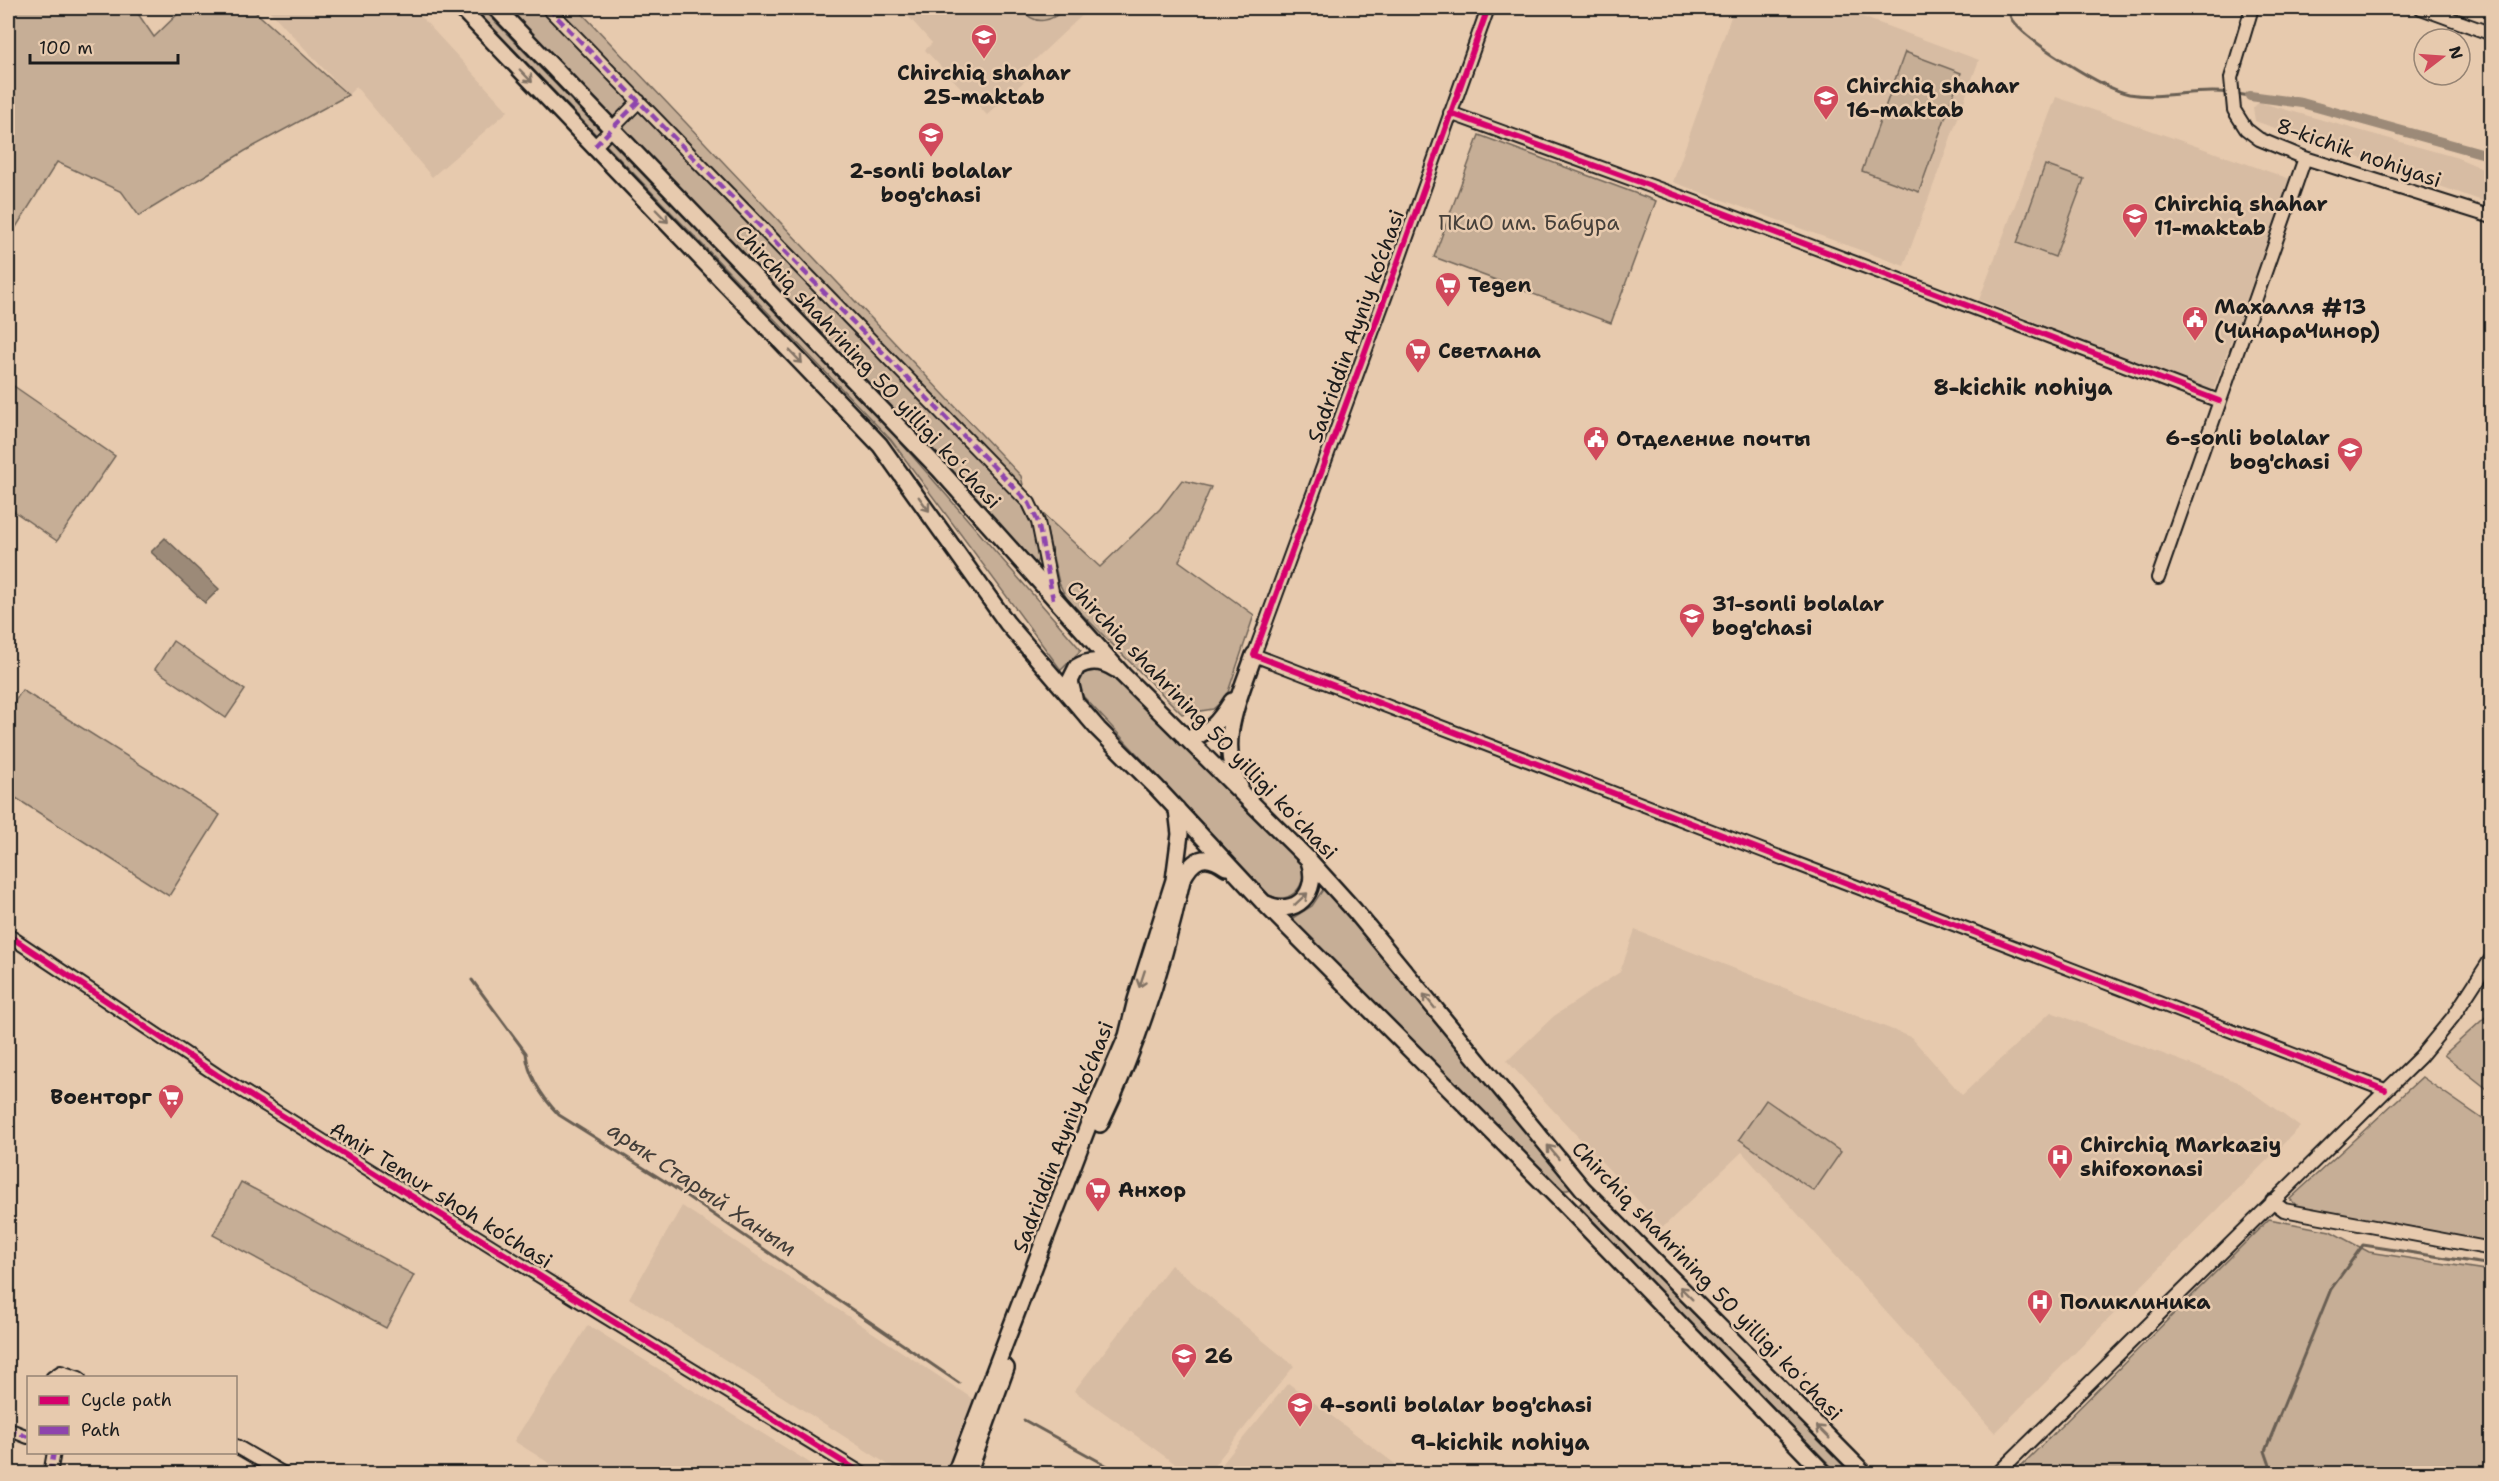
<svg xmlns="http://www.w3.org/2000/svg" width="2499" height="1481" font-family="'Shantell Sans',sans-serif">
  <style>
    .built { fill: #d7bca3 }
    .green { fill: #c6ae96; stroke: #716559; stroke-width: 1.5 }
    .water { fill: #9c8a78; stroke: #695e53; stroke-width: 1.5 }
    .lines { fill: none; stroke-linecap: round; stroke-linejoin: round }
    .stream { stroke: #695e53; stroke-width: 3 }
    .canal { stroke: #9c8a78; stroke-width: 10 }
    .minor-casing { stroke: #1c1c1c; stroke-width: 16 }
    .major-casing { stroke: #1c1c1c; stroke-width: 20 }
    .minor { stroke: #e7caae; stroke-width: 12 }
    .major { stroke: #e7caae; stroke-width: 15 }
    .quiet { stroke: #8e44ad; stroke-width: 4.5; stroke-dasharray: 9 4.5; stroke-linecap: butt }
    .cycleway-casing { stroke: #e7caae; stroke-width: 10 }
    .cycleway { stroke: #d6006c; stroke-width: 6 }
    .oneway { stroke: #827365 }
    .labels { text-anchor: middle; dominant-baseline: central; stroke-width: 5; stroke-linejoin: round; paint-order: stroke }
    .poi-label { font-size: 21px; font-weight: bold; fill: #1c1c1c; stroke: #e7caae; text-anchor: start }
    .street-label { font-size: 21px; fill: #1c1c1c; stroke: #e7caae }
    .park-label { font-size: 21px; fill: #46403a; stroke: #e7caae }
    .neighbourhood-label { font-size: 22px; font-weight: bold; fill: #1c1c1c; stroke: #e7caae }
    .water-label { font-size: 22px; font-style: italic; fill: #423d38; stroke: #e7caae }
  </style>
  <rect width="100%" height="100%" fill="#e7caae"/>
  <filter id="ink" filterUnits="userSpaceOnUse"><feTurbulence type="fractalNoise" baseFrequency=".0167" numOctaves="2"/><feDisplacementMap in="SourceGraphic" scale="12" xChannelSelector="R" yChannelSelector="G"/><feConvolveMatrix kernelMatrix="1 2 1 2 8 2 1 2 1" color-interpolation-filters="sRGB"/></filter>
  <g filter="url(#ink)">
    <!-- built -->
    <path class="built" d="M267,8H413L508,111L432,177L356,87L348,95Z
      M901,8H1090L1024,70L1030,76L987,115L925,50L932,43Z
      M1734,8H1838L1979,60L1904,266L1673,182Z
      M2056,97L2290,179L2213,391L1979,300Z
      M2259,102L2458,158L2491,172V204L2255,121L2253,108Z
      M1635,930L1911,1037L1962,1095L2051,1012L2238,1082L2300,1127L1995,1433L1742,1152L1663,1227L1507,1061L1554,1016L1620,972Z
      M682,1206L976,1401L945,1473H901L629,1298Z
      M1171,1265L1294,1366L1208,1473H1188L1074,1391Z
      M588,1325L826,1473H565L514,1441Z
      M1288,1383L1407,1473H1215Z"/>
    <!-- green -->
    <path class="green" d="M8,8H134L154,37L184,8H251L348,95L245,151L139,216L122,192L57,162L8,240Z
      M474,8H482L895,436L1081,650L1061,670L891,440Z
      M506,8H577L1021,476L1037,547L1038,559L1034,568Z
      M1021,8H1066C1052,21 1035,28 1021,8Z
      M1905,52L1961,73L1919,192L1862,171Z
      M1479,135L1656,201L1611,323L1434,257Z
      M2045,165L2084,179L2055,257L2017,243Z
      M8,382L115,456L57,541L8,507Z
      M1182,480L1211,487L1179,561L1254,615L1226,698L1213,709L1182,714L1067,599L1059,583L1043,514L1100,567L1160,509Z
      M173,641L245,690L226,718L155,669Z
      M1089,668L1108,671L1301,863C1310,883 1290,907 1269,895L1082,695L1078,680L1081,673Z
      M22,690L220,815L169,896L8,793V712Z
      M1324,888L1571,1186L1568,1190H1561L1291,919L1312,906Z
      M2491,1012V1092L2444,1055Z
      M2422,1077L2491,1125V1242L2425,1232L2297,1206L2290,1199Z
      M1766,1100L1841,1152L1814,1191L1739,1139Z
      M241,1182L414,1275L386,1328L213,1235Z
      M1583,1201L1844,1466L1838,1473L1576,1208Z
      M2269,1219L2330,1231L2369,1252L2491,1271V1473H2014Z"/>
    <!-- water -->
    <path class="water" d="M165,538L219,589L205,603L151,552Z"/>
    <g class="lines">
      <!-- stream -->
      <path class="stream" d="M2008,8C2009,12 2010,17 2012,20C2027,41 2104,89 2129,94C2163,100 2196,88 2230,93
        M2237,94L2250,96
        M472,980L526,1053C528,1076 543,1098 559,1115L666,1182L959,1383
        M1024,1420L1122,1474
        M2273,1474L2265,1451L2331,1289L2363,1245L2492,1265"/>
      <!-- canal -->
      <path class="canal" d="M2250,96L2302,103L2492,156"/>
      <!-- minor casing -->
      <g class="minor-casing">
        <path id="minor" d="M548,8L1029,503L1038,522L1053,596
          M1488,8L1398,262L1254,655L2385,1090
          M2252,8L2231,78L2234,110L2246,129L2259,139L2305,158L2492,217
          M2421,8L2492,34
          M1450,113L1692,201L2219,401
          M595,146L639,101
          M2158,578L2305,158
          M8,935L217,1075L591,1308L863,1474
          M2272,1201L2284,1210L2492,1249
          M52,1378L61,1372L79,1378
          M8,1429L28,1437
          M236,1446L284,1474
          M50,1474L54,1452
          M1997,1474L2420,1057L2453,1017L2492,957"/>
      </g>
      <!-- major casing -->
      <g class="major-casing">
        <path id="major" d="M461,8L880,445L1007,623L1098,729L1157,788L1262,901L1565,1205L1825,1474
          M496,8L939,469L1123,675L1308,859L1355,911L1583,1189L1865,1474
          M1074,698L1070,681L1077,667C1090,659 1103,661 1115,669
          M1185,738C1208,737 1220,720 1232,701
          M1240,787C1216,743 1239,699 1254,655
          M1264,903C1296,919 1320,892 1309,861
          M1100,1124C1137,1047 1164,964 1182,880C1193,858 1205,852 1226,867
          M955,1474L1088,1126L1127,1036L1136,1000L1174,880L1180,834L1177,809
          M968,1474L1006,1368"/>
      </g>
      <!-- minor -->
      <use href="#minor" class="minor"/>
      <!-- major -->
      <use href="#major" class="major"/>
      <!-- quiet -->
      <path class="quiet" d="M548,8L1029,503L1038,522L1053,599
        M595,146L639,101
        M8,1429L28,1437
        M50,1474L54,1452"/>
      <!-- cycleway casing -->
      <g class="cycleway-casing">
        <path id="cycleway" d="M1488,8L1398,262L1254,655L2385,1090
          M1450,113L1692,201L2219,401
          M8,935L217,1075L591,1308L863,1474"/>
      </g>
      <!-- cycleway -->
      <use href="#cycleway" class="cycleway"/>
    </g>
    <!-- one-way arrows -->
    <defs><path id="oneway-shaft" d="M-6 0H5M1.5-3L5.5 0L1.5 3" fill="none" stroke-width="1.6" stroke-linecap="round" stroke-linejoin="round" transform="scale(1.5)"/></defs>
    <g class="oneway">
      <use href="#oneway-shaft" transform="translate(526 76) rotate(46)"/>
      <use href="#oneway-shaft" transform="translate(662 216) rotate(46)"/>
      <use href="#oneway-shaft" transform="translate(796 357) rotate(46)"/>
      <use href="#oneway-shaft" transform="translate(924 504) rotate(54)"/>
      <use href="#oneway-shaft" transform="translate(1301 899) rotate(-43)"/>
      <use href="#oneway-shaft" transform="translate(1142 979) rotate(108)"/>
      <use href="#oneway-shaft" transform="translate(1429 1001) rotate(-129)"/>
      <use href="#oneway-shaft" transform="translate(1553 1152) rotate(-129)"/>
      <use href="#oneway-shaft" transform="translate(1686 1293) rotate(-135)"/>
      <use href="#oneway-shaft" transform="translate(1823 1432) rotate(-135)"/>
    </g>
  </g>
  <!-- icons -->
  <defs>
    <g id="school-pin" transform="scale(1.35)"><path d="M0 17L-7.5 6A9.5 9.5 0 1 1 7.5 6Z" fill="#d1495b" stroke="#e7caae"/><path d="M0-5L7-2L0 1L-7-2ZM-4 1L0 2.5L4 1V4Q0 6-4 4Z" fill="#fff"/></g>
    <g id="supermarket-pin" transform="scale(1.35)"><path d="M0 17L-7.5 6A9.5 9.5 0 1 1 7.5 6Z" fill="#d1495b" stroke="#e7caae"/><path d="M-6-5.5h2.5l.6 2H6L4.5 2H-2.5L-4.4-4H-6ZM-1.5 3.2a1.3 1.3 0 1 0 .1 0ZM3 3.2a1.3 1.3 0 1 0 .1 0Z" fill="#fff"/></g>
    <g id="civic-pin" transform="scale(1.35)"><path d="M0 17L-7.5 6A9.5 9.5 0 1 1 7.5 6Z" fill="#d1495b" stroke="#e7caae"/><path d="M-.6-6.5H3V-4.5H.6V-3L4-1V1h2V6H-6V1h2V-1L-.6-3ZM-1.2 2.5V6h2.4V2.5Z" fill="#fff"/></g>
    <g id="hospital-pin" transform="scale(1.35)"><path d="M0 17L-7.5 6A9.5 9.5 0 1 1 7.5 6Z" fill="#d1495b" stroke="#e7caae"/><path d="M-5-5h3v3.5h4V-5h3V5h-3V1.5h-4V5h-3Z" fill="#fff"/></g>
  </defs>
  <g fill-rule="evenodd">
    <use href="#school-pin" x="984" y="37"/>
    <use href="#school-pin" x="1826" y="98"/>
    <use href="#school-pin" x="931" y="135"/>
    <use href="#school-pin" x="2135" y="216"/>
    <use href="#supermarket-pin" x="1448" y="285"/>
    <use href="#civic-pin" x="2195" y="319"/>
    <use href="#supermarket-pin" x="1418" y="351"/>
    <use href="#civic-pin" x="1596" y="439"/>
    <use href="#school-pin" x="2350" y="450"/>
    <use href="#school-pin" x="1692" y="616"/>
    <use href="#supermarket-pin" x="171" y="1097"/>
    <use href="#hospital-pin" x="2060" y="1157"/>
    <use href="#supermarket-pin" x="1098" y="1190"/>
    <use href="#hospital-pin" x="2040" y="1302"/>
    <use href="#school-pin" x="1184" y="1356"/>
    <use href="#school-pin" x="1300" y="1405"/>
  </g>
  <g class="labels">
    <!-- poi labels -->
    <g class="poi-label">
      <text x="984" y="73" text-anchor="middle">Chirchiq shahar<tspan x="984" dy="24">25-maktab</tspan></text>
      <text x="1846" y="86">Chirchiq shahar<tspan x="1846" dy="24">16-maktab</tspan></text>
      <text x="931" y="171" text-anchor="middle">2-sonli bolalar<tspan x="931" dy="24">bog'chasi</tspan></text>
      <text x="2154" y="204">Chirchiq shahar<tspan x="2154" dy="24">11-maktab</tspan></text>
      <text x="1468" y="285">Tegen</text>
      <text x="2214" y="307">Махалля #13<tspan x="2214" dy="24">(ЧинараЧинор)</tspan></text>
      <text x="1438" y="351">Светлана</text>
      <text x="2330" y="438" text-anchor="end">6-sonli bolalar<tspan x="2330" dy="24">bog'chasi</tspan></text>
      <text x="1616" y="439">Отделение почты</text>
      <text x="1712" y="604">31-sonli bolalar<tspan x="1712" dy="24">bog'chasi</tspan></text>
      <text x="152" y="1097" text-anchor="end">Военторг</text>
      <text x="2080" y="1145">Chirchiq Markaziy<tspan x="2080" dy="24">shifoxonasi</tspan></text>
      <text x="1118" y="1190">Анхор</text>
      <text x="2060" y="1302">Поликлиника</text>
      <text x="1204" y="1356">26</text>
      <text x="1320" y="1405">4-sonli bolalar bog'chasi</text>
    </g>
    <!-- street labels -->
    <g class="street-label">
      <text transform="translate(2359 153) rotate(19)">8-kichik nohiyasi</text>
      <text transform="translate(1356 326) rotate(-70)">Sadriddin Ayniy ko‘chasi</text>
      <text transform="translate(868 367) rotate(47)">Chirchiq shahrining 50 yilligi koʻchasi</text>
      <text transform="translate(1202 720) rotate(46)">Chirchiq shahrining 50 yilligi koʻchasi</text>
      <text transform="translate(1063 1137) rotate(-69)">Sadriddin Ayniy ko‘chasi</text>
      <text transform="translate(441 1195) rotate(32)">Amir Temur shoh ko‘chasi</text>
      <text transform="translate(1707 1281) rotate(46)">Chirchiq shahrining 50 yilligi koʻchasi</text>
    </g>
    <!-- park labels -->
    <g class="park-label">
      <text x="1529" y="223">ПКиО им. Бабура</text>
    </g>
    <!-- neighbourhood labels -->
    <g class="neighbourhood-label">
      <text x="2023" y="387">8-kichik nohiya</text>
      <text x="1500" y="1442">9-kichik nohiya</text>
    </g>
    <!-- water labels -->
    <g class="water-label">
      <text transform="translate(702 1189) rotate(34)">арык Старый Ханым</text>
    </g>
  </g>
  <!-- margin -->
  <rect width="2499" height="1481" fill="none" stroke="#e7caae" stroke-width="30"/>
  <rect x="15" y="15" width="2469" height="1451" fill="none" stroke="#1c1c1c" stroke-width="2" filter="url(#ink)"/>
  <!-- legend -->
  <rect x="27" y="1376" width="210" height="78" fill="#e7caae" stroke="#968474" stroke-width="1.5"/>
  <rect x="39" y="1396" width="30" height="9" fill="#d6006c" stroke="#968474" stroke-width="1.5"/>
  <text x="81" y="1406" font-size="18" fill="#1c1c1c">Cycle path</text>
  <rect x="39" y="1426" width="30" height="9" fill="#8e44ad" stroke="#968474" stroke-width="1.5"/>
  <text x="81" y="1436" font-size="18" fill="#1c1c1c">Path</text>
  <!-- north arrow -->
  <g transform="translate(2442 57) rotate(73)"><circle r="28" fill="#e7caae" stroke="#968474" stroke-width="1.5"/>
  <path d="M0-4.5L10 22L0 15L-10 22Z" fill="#d1495b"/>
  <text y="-9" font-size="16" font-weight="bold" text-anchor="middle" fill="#1c1c1c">N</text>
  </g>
  <!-- scale -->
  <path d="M30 54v9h148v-9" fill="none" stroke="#1c1c1c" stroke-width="3"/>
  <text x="39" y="54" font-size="18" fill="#1c1c1c" stroke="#e7caae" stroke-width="4.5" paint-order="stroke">100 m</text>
</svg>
